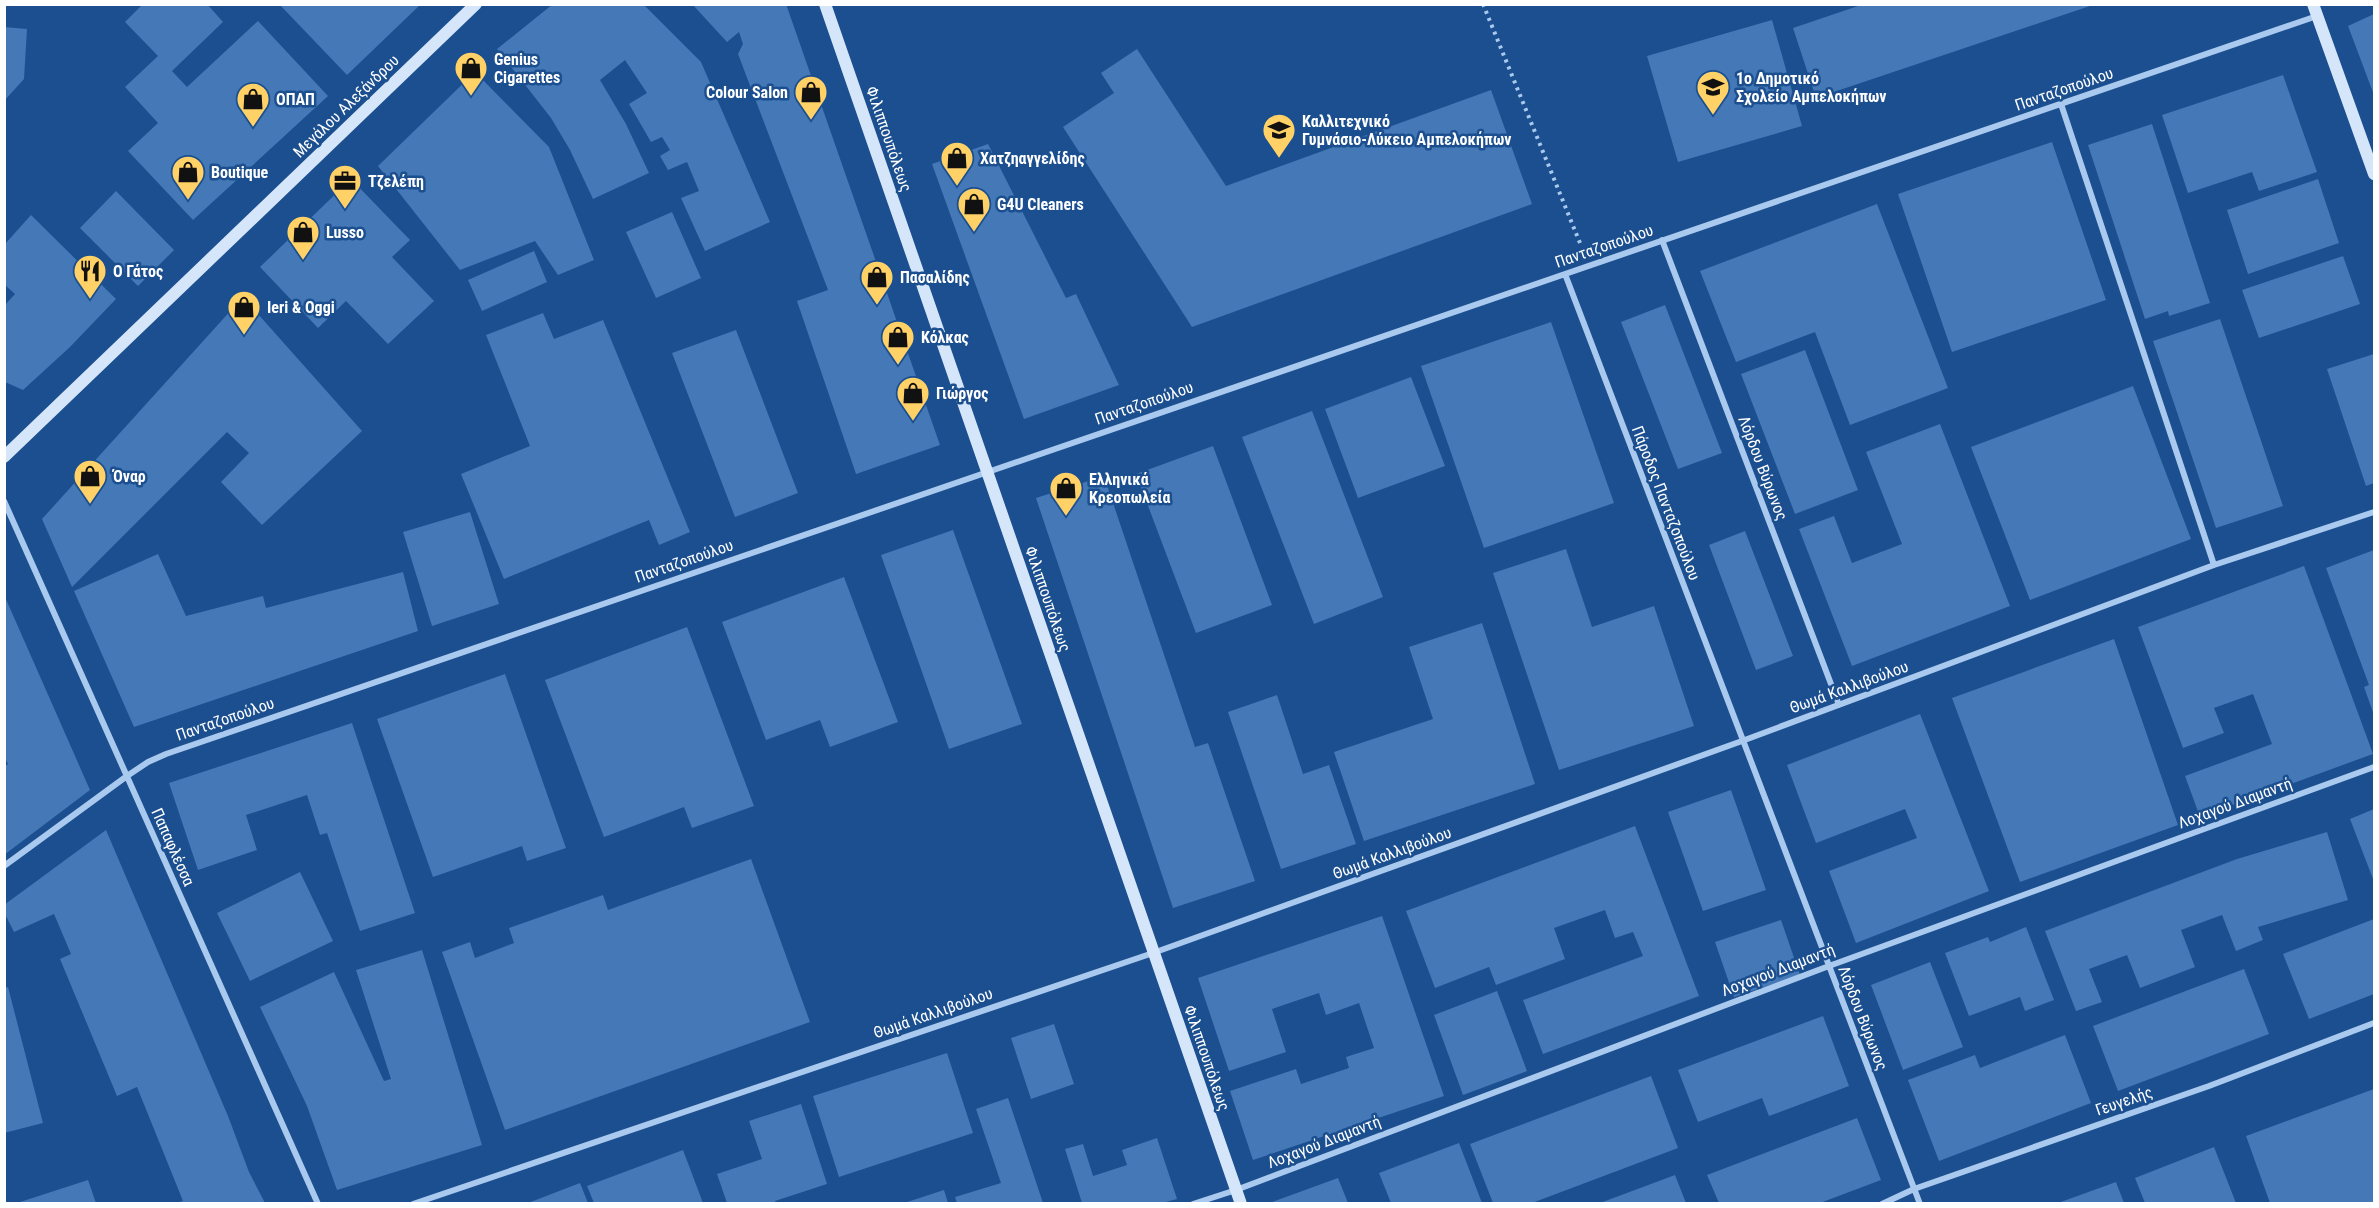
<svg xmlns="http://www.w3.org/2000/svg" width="2379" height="1208" font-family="'Roboto Condensed',sans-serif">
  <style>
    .building { fill: #4478b7 }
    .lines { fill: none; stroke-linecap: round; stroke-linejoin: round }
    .path { stroke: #a9c9ee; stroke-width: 4; stroke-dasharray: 3 4.5; stroke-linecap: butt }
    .street { stroke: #a9c9ee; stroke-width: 6 }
    .secondary { stroke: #d6e6fa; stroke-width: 12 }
    .labels { text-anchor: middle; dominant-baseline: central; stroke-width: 5; stroke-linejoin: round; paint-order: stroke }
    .poi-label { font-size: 16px; font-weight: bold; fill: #fff; stroke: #1b4f8f; text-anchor: start }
    .street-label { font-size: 16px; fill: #fff; stroke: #1b4f8f }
  </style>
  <rect width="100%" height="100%" fill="#1b4f8f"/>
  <!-- building -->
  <path class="building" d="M143,4H207L223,22L172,71L187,87L258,21L328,96L193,220L128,151L158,123L125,87L158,56L125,22Z
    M279,4H421L347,75Z
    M553,4H643L701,62L770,222L705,251L681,198L699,191L687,162L668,170L660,156L670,150L662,137L651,142L629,104L647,93L625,60L600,80L626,124L649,173L593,199L570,150L551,118L497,49Z
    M692,4H786L940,445L856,474L797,301L828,290L738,54L743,44L739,32L727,42Z
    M1864,4H2093V5L1816,98L1793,28Z
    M2374,14V95L2348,26Z
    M1772,20L1802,126L1678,162L1647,56Z
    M4,27L27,29L24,79L4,101Z
    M1137,49L1226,186L1491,90L1532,204L1192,327L1063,127L1114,93L1101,73Z
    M475,72L549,147L594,260L558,275L535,241L460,270L378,166Z
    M2283,75L2317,172L2259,191L2252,172L2188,193L2162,115Z
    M2152,124L2210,303L2169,316L2168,311L2145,319L2088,145Z
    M2052,142L2106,300L1952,352L1898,194Z
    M988,144L1066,298L1076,294L1119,385L1024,419L932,164Z
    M351,179L410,240L392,257L434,301L388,344L346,301L318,328L260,267Z
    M2318,179L2339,243L2248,274L2227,210Z
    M116,191L174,250L138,286L80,228Z
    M1877,204L1948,388L1850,425L1815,332L1736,362L1700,271Z
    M672,212L701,278L656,298L626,232Z
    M31,215L116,299L70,347L23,390L5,382V305L15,294L5,285V244Z
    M534,251L547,282L482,311L468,280Z
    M2343,256L2360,304L2259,338L2242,290Z
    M243,297L362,431L262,525L221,482L249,453L227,432L72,587L42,519Z
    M1665,305L1722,453L1678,469L1621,322Z
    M543,313L554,339L603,320L690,532L659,545L649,520L504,579L461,474L530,446L486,335Z
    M2220,319L2283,506L2216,528L2153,341Z
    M1551,322L1614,503L1484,548L1421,366Z
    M736,330L798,493L735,517L672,353Z
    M1805,350L1858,490L1795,514L1741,374Z
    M2374,354V483L2366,486L2327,369Z
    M1411,377L1445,466L1358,498L1325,409Z
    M2133,386L2191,539L2030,600L1971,447Z
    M1312,411L1383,597L1314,624L1242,437Z
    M1940,424L2010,606L1852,666L1799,529L1834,516L1852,563L1902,544L1866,452Z
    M1213,446L1272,605L1196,633L1136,474Z
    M1104,476L1195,747L1208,743L1255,881L1173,908L1036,498Z
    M470,512L499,604L432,626L403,532Z
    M953,530L1022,724L949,749L881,555Z
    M1745,531L1793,656L1756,670L1709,545Z
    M1566,549L1592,627L1654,606L1694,726L1559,770L1493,573Z
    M2374,550V715L2364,687L2369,685L2326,568Z
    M158,554L186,616L263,596L266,608L403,572L418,631L134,727L74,591Z
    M2304,566L2373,754L2200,817L2185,776L2272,744L2253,694L2214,708L2224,733L2183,748L2138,627Z
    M844,577L898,722L830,747L820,720L766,740L722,622Z
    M5,597L90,790L4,855V767L8,764L5,758Z
    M1482,623L1535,784L1364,841L1334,752L1433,719L1409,647Z
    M687,627L754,806L692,828L684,807L604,837L545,680Z
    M2114,639L2178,825L2020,882L1952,698Z
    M505,674L566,848L527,861L522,846L433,877L377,719Z
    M1277,695L1303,774L1329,765L1356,844L1281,869L1228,712Z
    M1920,714L1989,891L1856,943L1829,871L1917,838L1905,809L1816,843L1787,765Z
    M352,723L415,913L360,931L327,833L320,835L307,795L246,815L257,850L198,870L169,783Z
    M1731,790L1766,890L1703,911L1668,812Z
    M2374,809V878L2373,879L2350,819Z
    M1635,826L1699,996L1543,1054L1523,1000L1643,956L1633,932L1615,938L1605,910L1554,928L1565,959L1496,985L1489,967L1435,988L1406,911Z
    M106,830L228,1116L249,1172L265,1203H176L183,1201L137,1087L117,1096L60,959L71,954L54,914L14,932L4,912V905Z
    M2327,832L2348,900L2258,927L2263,940L2236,951L2222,915L2181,930L2195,967L2140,988L2127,955L2089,969L2102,1002L2076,1011L2045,931L2237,859Z
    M751,859L810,1022L505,1130L442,952L470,942L475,958L514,943L509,928L603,895L608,910Z
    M300,872L333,941L250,981L217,913Z
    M1382,916L1444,1096L1253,1160L1230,1091L1296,1069L1301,1084L1349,1068L1346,1057L1374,1048L1359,1003L1326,1015L1319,993L1272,1009L1286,1052L1229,1071L1198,978Z
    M2374,919V994L2309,1019L2283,954Z
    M1781,920L1800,975L1734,997L1715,942Z
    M2026,927L2054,1000L2025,1011L2020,997L1969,1016L1945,953L1988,937L1990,942Z
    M422,950L482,1145L337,1190L307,1106L260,1007L334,972L384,1081L391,1079L356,970Z
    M1930,962L1963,1047L1903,1070L1871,985Z
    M2244,969L2269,1034L2118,1091L2093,1026Z
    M8,987L43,1123L4,1133V988Z
    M1497,991L1527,1071L1463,1095L1434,1015Z
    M1823,1016L1849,1086L1769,1116L1762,1098L1698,1122L1678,1070Z
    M1054,1024L1074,1084L1031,1099L1011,1038Z
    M2065,1035L2091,1103L1939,1161L1908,1080L1975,1055L1980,1068Z
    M947,1053L973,1133L839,1177L813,1096Z
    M1651,1076L1678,1148L1532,1203H1493L1470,1144Z
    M2374,1089V1203H2270L2246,1136Z
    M1008,1098L1043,1203H957L955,1197L1001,1183L976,1109Z
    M801,1104L827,1184L775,1201L776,1203H727L717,1174L762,1159L749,1121Z
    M1857,1118L1881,1180L1820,1203H1719L1707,1175Z
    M1157,1138L1177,1199L1162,1203H1082L1065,1149L1083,1144L1093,1176L1127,1165L1122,1150Z
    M1459,1143L1482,1203H1391L1379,1173Z
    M2214,1147L2236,1203H2145L2135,1178Z
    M683,1150L703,1203H594L587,1186Z
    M1675,1175L1686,1203H1600Z
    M1338,1178L1348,1203H1269Z
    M88,1180L96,1203H17Z
    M2116,1182L2124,1203H2058Z
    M580,1183L588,1203H528Z
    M944,1190L948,1203H904Z"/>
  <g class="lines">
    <!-- path -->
    <path class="path" d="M1483,4L1580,243"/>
    <!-- street -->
    <path class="street" d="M2061,104L2214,565
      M1662,240L1839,705
      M1565,274L1920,1204
      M4,501L318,1204
      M4,866L127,776L148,762L166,754L2317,16
      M413,1204L1153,953L1742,741L2214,565L2374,512
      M1193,1204L1236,1190L1829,966L2374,767
      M1882,1204L1914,1189L2209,1086L2374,1023"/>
    <!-- secondary -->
    <path class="secondary" d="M825,4L1241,1204
      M2313,4L2374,174
      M4,457L476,4"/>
  </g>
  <!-- icons -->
  <defs>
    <g id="shop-pin" transform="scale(1.725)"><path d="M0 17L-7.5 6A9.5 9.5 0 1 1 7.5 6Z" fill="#ffd166" stroke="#1b4f8f"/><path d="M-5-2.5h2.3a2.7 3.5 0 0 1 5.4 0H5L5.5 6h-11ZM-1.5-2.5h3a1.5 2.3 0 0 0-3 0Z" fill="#111"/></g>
    <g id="school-pin" transform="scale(1.725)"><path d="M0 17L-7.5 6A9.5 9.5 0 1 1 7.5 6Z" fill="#ffd166" stroke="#1b4f8f"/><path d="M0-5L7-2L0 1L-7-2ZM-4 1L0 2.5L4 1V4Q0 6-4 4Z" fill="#111"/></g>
    <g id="office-pin" transform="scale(1.725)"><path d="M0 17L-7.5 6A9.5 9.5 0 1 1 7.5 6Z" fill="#ffd166" stroke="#1b4f8f"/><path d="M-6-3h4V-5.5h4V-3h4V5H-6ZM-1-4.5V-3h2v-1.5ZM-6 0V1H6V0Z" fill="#111"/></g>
    <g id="restaurant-pin" transform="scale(1.725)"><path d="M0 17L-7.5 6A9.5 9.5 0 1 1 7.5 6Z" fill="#ffd166" stroke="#1b4f8f"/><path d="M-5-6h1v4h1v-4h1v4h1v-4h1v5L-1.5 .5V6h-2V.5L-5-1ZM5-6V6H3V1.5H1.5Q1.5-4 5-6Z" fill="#111"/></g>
  </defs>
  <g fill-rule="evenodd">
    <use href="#shop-pin" x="471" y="68"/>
    <use href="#school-pin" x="1713" y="87"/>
    <use href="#shop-pin" x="811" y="92"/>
    <use href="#shop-pin" x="253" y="99"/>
    <use href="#school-pin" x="1279" y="130"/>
    <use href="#shop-pin" x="957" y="158"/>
    <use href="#shop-pin" x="188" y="172"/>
    <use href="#office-pin" x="345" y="181"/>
    <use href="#shop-pin" x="974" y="204"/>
    <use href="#shop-pin" x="303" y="232"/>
    <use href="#restaurant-pin" x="90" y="271"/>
    <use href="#shop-pin" x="877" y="277"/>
    <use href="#shop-pin" x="244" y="307"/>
    <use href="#shop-pin" x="898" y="337"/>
    <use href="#shop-pin" x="913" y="393"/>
    <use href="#shop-pin" x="90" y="476"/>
    <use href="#shop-pin" x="1066" y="488"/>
  </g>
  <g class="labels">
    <!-- poi labels -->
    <g class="poi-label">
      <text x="494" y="59">Genius<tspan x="494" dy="18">Cigarettes</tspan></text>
      <text x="1736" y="78">1ο Δημοτικό<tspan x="1736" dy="18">Σχολείο Αμπελοκήπων</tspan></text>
      <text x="788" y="92" text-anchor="end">Colour Salon</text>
      <text x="276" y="99">ΟΠΑΠ</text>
      <text x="1302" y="121">Καλλιτεχνικό<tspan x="1302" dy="18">Γυμνάσιο-Λύκειο Αμπελοκήπων</tspan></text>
      <text x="980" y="158">Χατζηαγγελίδης</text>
      <text x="211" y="172">Boutique</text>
      <text x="368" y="181">Τζελέπη</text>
      <text x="997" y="204">G4U Cleaners</text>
      <text x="326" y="232">Lusso</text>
      <text x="113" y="271">Ο Γάτος</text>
      <text x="900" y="277">Πασαλίδης</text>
      <text x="267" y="307">Ieri &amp; Oggi</text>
      <text x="921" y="337">Κόλκας</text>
      <text x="936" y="393">Γιώργος</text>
      <text x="113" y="476">Όναρ</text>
      <text x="1089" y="479">Ελληνικά<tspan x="1089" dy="18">Κρεοπωλεία</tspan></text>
    </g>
    <!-- street labels -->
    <g class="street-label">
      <text transform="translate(2064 89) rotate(-19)">Πανταζοπούλου</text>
      <text transform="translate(346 106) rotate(-44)">Μεγάλου Αλεξάνδρου</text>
      <text transform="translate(889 139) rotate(71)">Φιλιππουπόλεως</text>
      <text transform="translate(1604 246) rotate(-19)">Πανταζοπούλου</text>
      <text transform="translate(1144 403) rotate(-19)">Πανταζοπούλου</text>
      <text transform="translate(1763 468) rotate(69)">Λόρδου Βύρωνος</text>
      <text transform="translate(1666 503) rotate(69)">Πάροδος Πανταζοπούλου</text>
      <text transform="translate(684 561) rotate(-19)">Πανταζοπούλου</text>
      <text transform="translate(1048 599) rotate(71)">Φιλιππουπόλεως</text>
      <text transform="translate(1849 687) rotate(-20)">Θωμά Καλλιβούλου</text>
      <text transform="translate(225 719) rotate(-19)">Πανταζοπούλου</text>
      <text transform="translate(2235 803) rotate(-20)">Λοχαγού Διαμαντή</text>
      <text transform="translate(173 847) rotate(66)">Παπαφλέσσα</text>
      <text transform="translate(1392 853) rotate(-20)">Θωμά Καλλιβούλου</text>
      <text transform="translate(1778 970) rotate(-21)">Λοχαγού Διαμαντή</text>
      <text transform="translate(933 1013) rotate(-19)">Θωμά Καλλιβούλου</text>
      <text transform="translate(1863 1018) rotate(69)">Λόρδου Βύρωνος</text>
      <text transform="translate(1207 1058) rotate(71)">Φιλιππουπόλεως</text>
      <text transform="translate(2124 1101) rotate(-19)">Γευγελής</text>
      <text transform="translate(1324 1142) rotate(-21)">Λοχαγού Διαμαντή</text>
    </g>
  </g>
  <!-- border -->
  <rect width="2379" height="1208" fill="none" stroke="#ffffff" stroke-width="12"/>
</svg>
